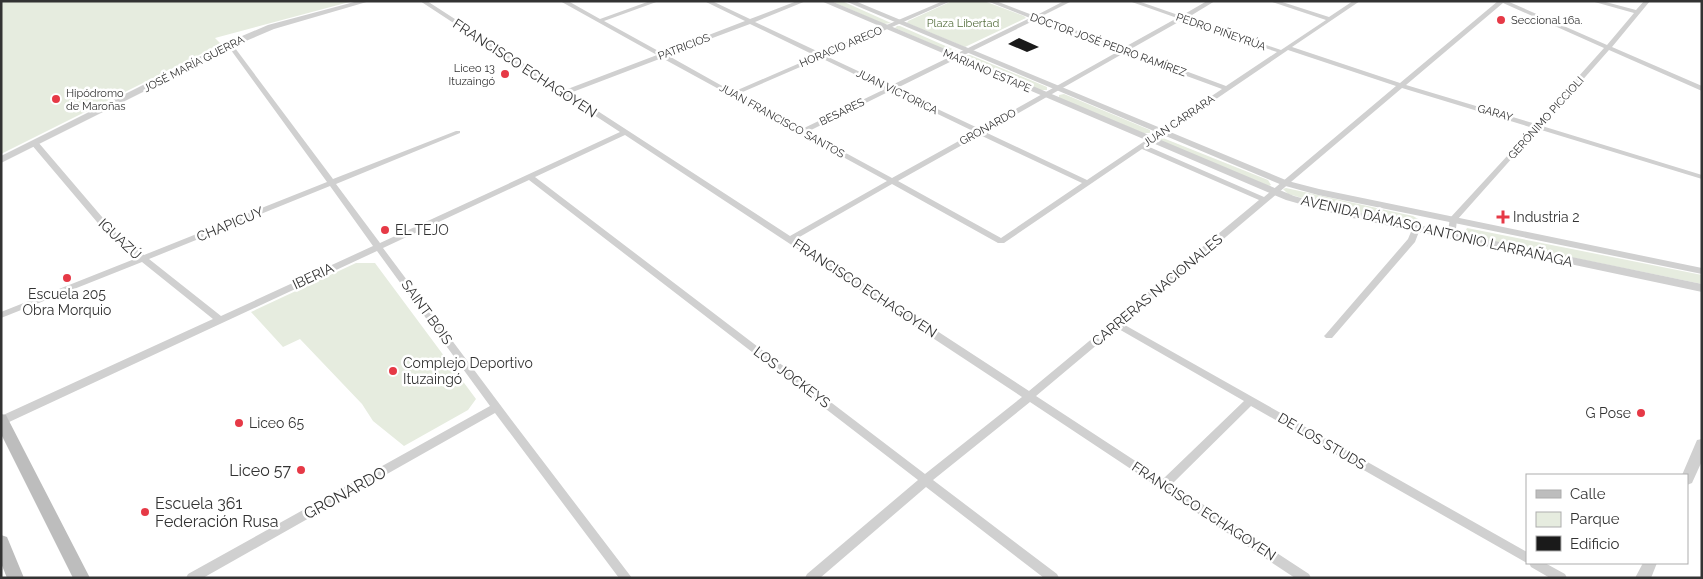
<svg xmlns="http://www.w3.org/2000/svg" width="1703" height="579" font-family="Raleway,sans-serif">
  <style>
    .green { fill: #e6ecdf }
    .building { fill: #1a1a1a }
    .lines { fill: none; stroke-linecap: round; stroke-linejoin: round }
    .minor { fill: #d0d0d0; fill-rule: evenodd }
    .tertiary { fill: #d0d0d0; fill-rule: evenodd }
    .secondary { fill: #bdbdbd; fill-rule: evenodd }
    .poi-dot { fill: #e63946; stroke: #fff; stroke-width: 2 }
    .labels { text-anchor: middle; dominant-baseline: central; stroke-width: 5; stroke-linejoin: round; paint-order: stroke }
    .far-poi-label { font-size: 11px; fill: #333; stroke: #fff; text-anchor: start }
    .far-park-label { font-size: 11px; fill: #56703f; stroke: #fff }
    .far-street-label { font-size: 11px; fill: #333; stroke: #fff }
    .street-label { font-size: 14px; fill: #333; stroke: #fff }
    .poi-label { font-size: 14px; fill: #333; stroke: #fff; text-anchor: start }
    .near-poi-label { font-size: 16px; fill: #333; stroke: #fff; text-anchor: end }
    .near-street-label { font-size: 16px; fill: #333; stroke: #fff }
  </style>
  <rect width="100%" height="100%" fill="#fff"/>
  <!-- green -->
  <path class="green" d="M1,1H353L215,38L221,44L1,154Z
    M831,1H842L891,23L884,24Z
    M952,1H984L1024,16L1026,18L965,47L907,23L908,21Z
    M897,26H900L957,51L950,52L895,28Z
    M966,55H970L1047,87V90H1040L964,57Z
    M1064,94L1150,130V133H1143L1059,98V95Z
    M1163,138L1268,180L1271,185L1269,186L1160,141V139Z
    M1286,188L1413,216L1418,219L1422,224L1418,226L1359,214L1288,194L1283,189Z
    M1467,228L1702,275V284L1472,237L1465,232Z
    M356,263H375L476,399L468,410L404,446L373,421L362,404L300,339L283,347L251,312Z"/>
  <!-- building -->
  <path class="building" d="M1019,38L1039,47L1027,52L1008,44Z"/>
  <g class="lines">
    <!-- minor -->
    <path class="minor" d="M420,1H427L565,90L657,55L560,1H568L600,19L650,1H659L604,21L662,53L745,21L704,1H712L750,19L797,1H806L755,22L821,53L943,1H951L826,56L890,86L1030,18L987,1H996L1035,16L1064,1H1072L1040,17L1123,48L1177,18L1129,1H1138L1181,16L1207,1H1215L1187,18L1281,50L1326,20L1269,1H1279L1329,17L1353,1H1360L1292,47L1400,83L1498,1H1507L1607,45L1634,13L1591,1H1602L1636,10L1644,1H1650L1612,47L1702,86V91L1609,50L1542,126L1702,175V179L1538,129L1457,220L1455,237L1451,239H1448L1447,237L1450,218L1533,128L1402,88L1123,324L1527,552V563L1251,406L1172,484L1309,574L1311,578H1295L1030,402L933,480L1057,574L1059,578H1044L926,487L820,578H805L807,574L918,480L529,180L383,248L510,418L632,578H619L495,413L203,578H186L188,574L490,406L377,251L7,423H1V416L213,319L142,262L1,318V312L137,258L108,235L31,144L32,142H38L114,231L144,255L327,182L228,46V44H232L333,179L456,131H460V133L336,184L380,243L620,132ZM1503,3L1604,48L1536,124L1406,85ZM1035,20L1119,51L980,129L895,89ZM1182,20L1277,52L1226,86L1129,50ZM750,24L816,56L733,92L667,55ZM1288,50L1396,86L1264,197L1147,146ZM1124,53L1222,89L1087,180L985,132ZM662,58L887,181L790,236L570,93ZM821,58L885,89L802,129L738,94ZM890,91L975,132L892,178L807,132ZM625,135L1022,397L925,474L535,177ZM980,135L1082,183L1001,238L898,181ZM1142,149L1259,200L1029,391L796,239L892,184L998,243H1004ZM330,186L373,246L221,316L149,259ZM1117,328L1244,401L1163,479L1036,396Z
      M1413,227H1416L1420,229L1415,242L1332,338H1326L1324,336L1326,334L1408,239Z
      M1529,563H1545L1565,574L1567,578H1550L1531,567Z"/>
    <!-- tertiary -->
    <path class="tertiary" d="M358,1H370L274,29L241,43L1,163V156L235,39L268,25Z
      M821,1H831L1294,196L1345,210L1702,284V292L1343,216L1286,200Z
      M845,1H855L1288,181L1319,189L1702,268V274L1318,195L1282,185Z
      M1702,439V461L1692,483L1687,485V475H1682L1697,440Z
      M1643,563H1657L1651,578H1635Z"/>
    <!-- secondary -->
    <path class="secondary" d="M1,414L6,415L8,419L90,578H73L1,434Z
      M1,535L7,537L24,578H7L1,563Z"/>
  </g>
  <!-- markers -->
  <g class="poi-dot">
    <circle cx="1501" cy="20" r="5"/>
    <circle cx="505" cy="74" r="5"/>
    <circle cx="56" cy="99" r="5"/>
    <path d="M1500.5 209.5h5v5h5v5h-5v5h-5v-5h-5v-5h5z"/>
    <circle cx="385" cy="230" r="5"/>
    <circle cx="67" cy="278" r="5"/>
    <circle cx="393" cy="371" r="5"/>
    <circle cx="1641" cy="413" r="5"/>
    <circle cx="239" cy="423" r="5"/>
    <circle cx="301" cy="470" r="5"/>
    <circle cx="145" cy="512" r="5"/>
  </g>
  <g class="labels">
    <!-- far-poi labels -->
    <g class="far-poi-label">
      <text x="1511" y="20">Seccional 16a.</text>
      <text x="495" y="68" text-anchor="end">Liceo 13<tspan x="495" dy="13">Ituzaingó</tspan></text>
      <text x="66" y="93">Hipódromo<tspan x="66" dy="13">de Maroñas</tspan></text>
    </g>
    <!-- far-park labels -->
    <g class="far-park-label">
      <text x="963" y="23">Plaza Libertad</text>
    </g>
    <!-- far-street labels -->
    <g class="far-street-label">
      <text transform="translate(1221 32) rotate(19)">PEDRO PIÑEYRÚA</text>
      <text transform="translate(1108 45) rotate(20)">DOCTOR JOSÉ PEDRO RAMÍREZ</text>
      <text transform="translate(684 47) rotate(-21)">PATRICIOS</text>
      <text transform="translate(841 47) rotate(-23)">HORACIO ARECO</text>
      <text transform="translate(194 64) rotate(-27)">JOSÉ MARÍA GUERRA</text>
      <text transform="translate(987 71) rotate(23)">MARIANO ESTAPE</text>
      <text transform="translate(897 92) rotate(26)">JUAN VICTORICA</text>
      <text transform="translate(842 112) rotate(-26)">BESARES</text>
      <text transform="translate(1495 113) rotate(16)">GARAY</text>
      <text transform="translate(1546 118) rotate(-48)">GERÓNIMO PICCIOLI</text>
      <text transform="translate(782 121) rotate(29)">JUAN FRANCISCO SANTOS</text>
      <text transform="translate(1179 121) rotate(-34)">JUAN CARRARA</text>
      <text transform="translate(988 127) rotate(-29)">GRONARDO</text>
    </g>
    <!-- street labels -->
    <g class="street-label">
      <text transform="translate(525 68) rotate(33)">FRANCISCO ECHAGOYEN</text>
      <text transform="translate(230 224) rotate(-22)">CHAPICUY</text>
      <text transform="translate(1437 231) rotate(13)">AVENIDA DÁMASO ANTONIO LARRAÑAGA</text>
      <text transform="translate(120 239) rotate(43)">IGUAZÚ</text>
      <text transform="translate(313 276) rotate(-25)">IBERIA</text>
      <text transform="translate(865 288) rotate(33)">FRANCISCO ECHAGOYEN</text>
      <text transform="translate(1157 290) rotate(-40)">CARRERAS NACIONALES</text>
      <text transform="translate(427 312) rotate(54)">SAINT BOIS</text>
      <text transform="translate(792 377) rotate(37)">LOS JOCKEYS</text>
      <text transform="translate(1322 441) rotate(30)">DE LOS STUDS</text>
      <text transform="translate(1204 511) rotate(33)">FRANCISCO ECHAGOYEN</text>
    </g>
    <!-- poi labels -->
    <g class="poi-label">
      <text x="1513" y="217">Industria 2</text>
      <text x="395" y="230">EL TEJO</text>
      <text x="67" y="294" text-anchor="middle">Escuela 205<tspan x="67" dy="16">Obra Morquio</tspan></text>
      <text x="403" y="363">Complejo Deportivo<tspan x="403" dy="16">Ituzaingó</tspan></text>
      <text x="1631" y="413" text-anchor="end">G Pose</text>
      <text x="249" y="423">Liceo 65</text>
    </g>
    <!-- near-poi labels -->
    <g class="near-poi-label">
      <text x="291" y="470">Liceo 57</text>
      <text x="155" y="503" text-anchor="start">Escuela 361<tspan x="155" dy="18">Federación Rusa</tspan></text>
    </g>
    <!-- near-street labels -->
    <g class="near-street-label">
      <text transform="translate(345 493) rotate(-29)">GRONARDO</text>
    </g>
  </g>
  <!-- border -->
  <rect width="1703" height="579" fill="none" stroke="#333333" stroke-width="5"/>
  <!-- legend -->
  <rect x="1526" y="474" width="162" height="90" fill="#ffffff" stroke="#adadad"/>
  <rect x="1536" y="490" width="25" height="8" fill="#bdbdbd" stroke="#adadad"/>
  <text x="1570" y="499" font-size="15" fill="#333333">Calle</text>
  <rect x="1536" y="512" width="25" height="15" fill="#e6ecdf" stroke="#adadad"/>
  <text x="1570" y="524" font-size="15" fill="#333333">Parque</text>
  <rect x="1536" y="536" width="25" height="15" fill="#1a1a1a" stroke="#adadad"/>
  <text x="1570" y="549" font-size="15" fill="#333333">Edificio</text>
</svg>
